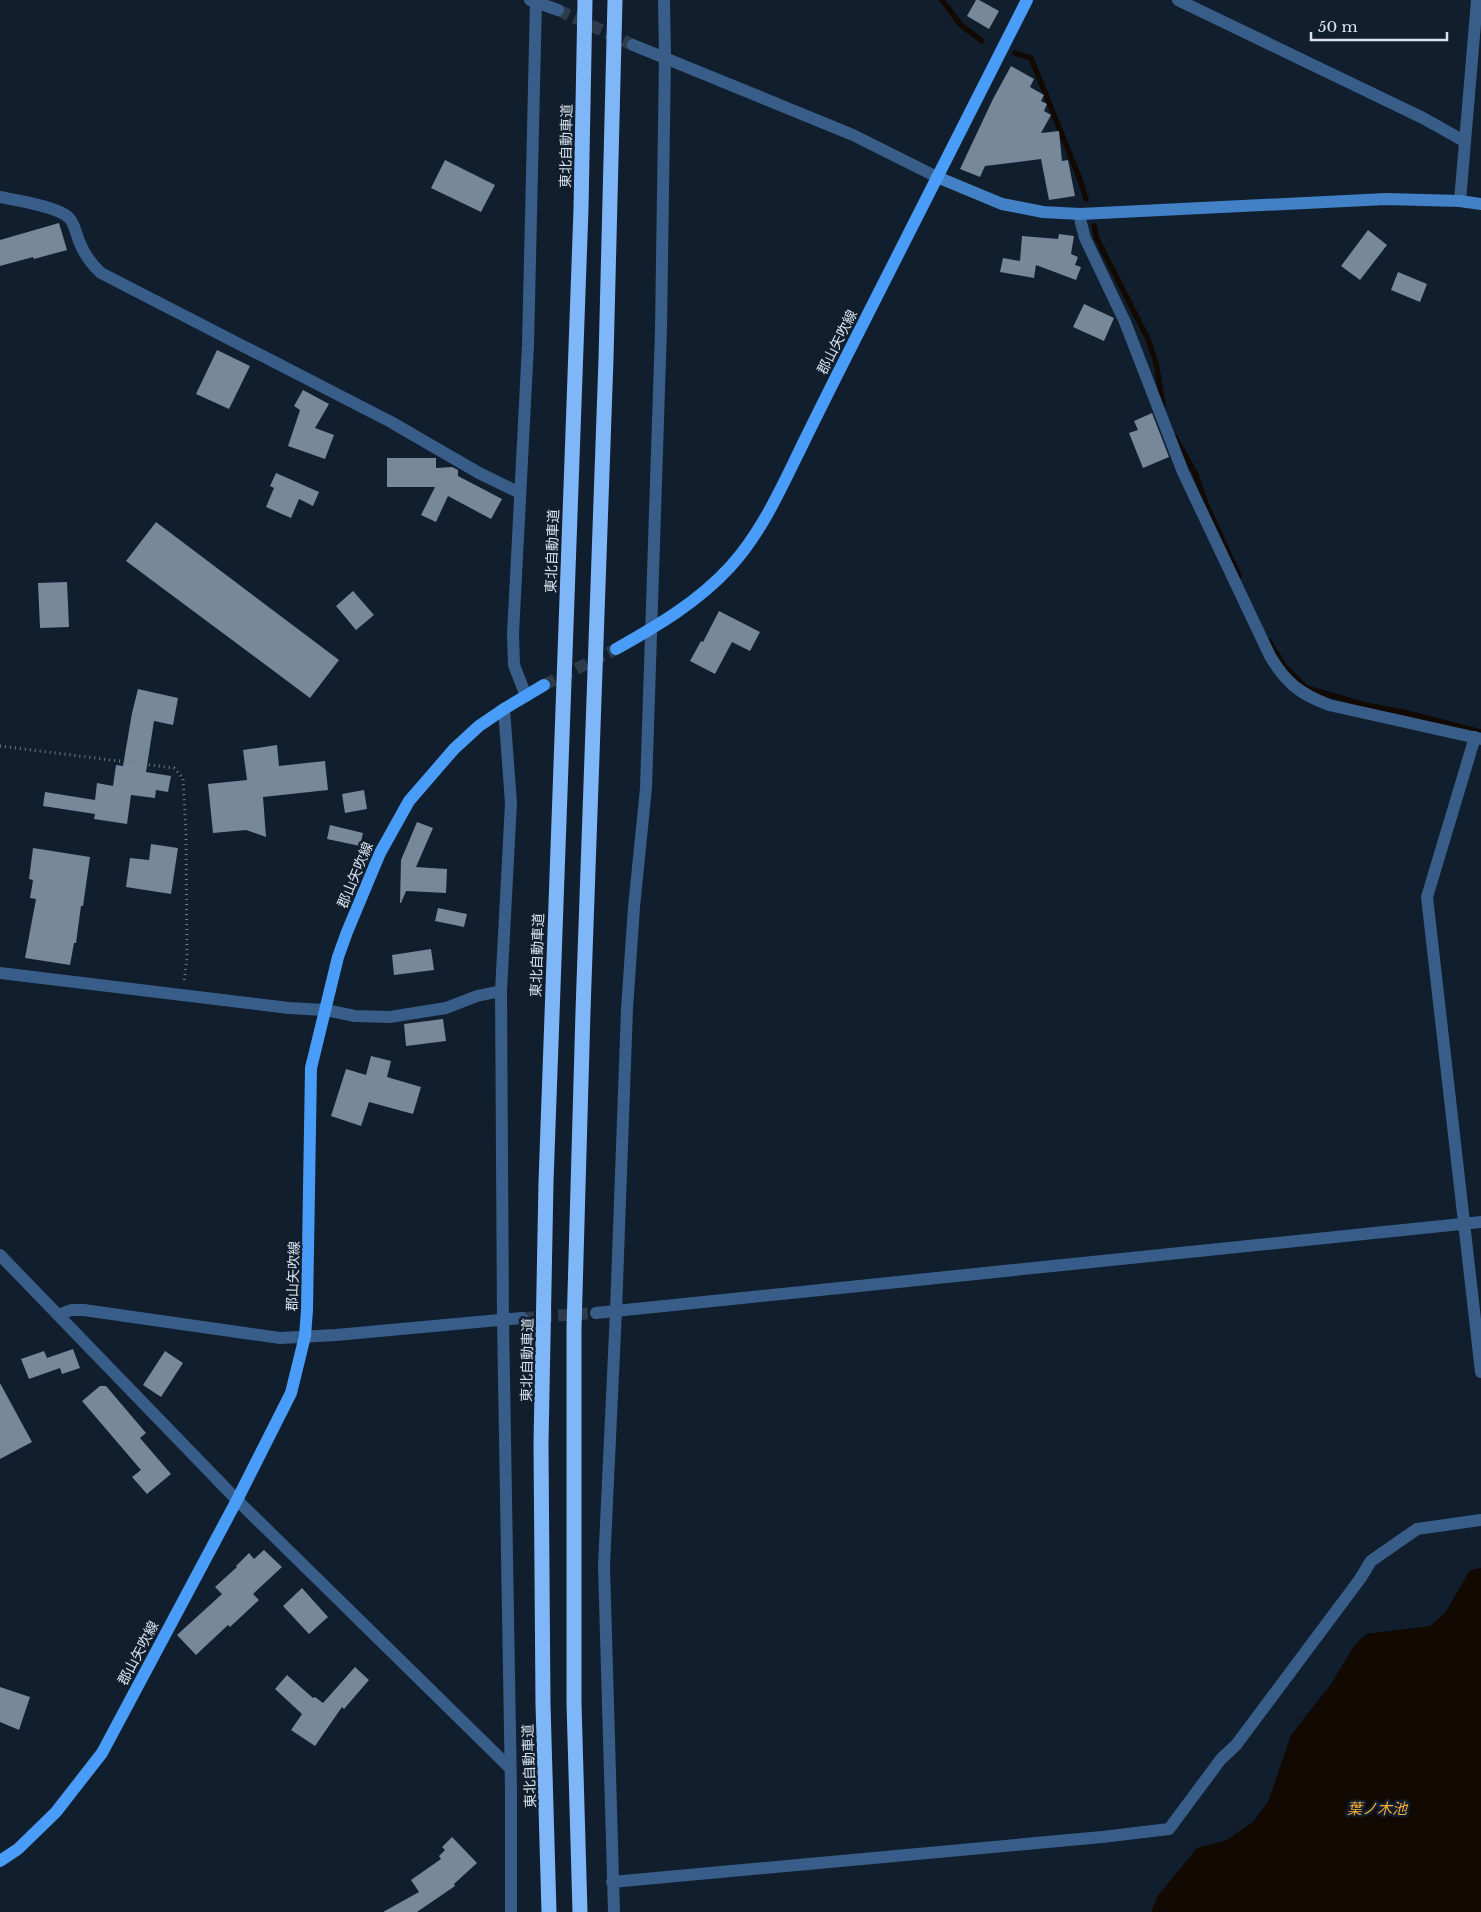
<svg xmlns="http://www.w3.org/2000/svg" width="1481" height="1912" font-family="'Libre Baskerville','Noto Sans JP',serif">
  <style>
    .water { fill: #110902 }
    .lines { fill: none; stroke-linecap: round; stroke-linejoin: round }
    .stream { stroke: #110902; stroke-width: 5.5 }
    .building { fill: #77889b }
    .street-tunnel { stroke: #2e3b4a; stroke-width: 12; stroke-dasharray: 12 6; stroke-linecap: butt }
    .primary-tunnel { stroke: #2e3b4a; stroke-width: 12; stroke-dasharray: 12 6; stroke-linecap: butt }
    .path { stroke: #707c89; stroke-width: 3; stroke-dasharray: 1 4; stroke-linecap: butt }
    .street { stroke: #375d88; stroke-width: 12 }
    .secondary { stroke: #4281c6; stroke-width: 12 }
    .primary { stroke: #499cf7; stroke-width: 12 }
    .highway { stroke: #7fb6f7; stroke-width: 15 }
    .labels { text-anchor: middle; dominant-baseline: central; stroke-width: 5; stroke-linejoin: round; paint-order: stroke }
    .street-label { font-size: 14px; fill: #d9e2ed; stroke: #101e2d }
    .water-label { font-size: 15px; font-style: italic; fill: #faac37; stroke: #101e2d }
  </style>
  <rect width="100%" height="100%" fill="#101e2d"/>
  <!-- water -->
  <path class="water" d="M1481,1568V1912H1151L1157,1897L1197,1848L1227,1840L1253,1822L1268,1802L1291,1735L1331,1684L1354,1646L1366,1634L1430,1626L1445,1613L1470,1570Z"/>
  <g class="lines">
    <!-- stream -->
    <path class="stream" d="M942,0L961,25L982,41
      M1015,53L1031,58L1081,182L1086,199
      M1094,226L1097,239L1148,339L1156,363L1163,405
      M1175,437L1195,473L1206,504L1239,576
      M1269,641L1284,666L1306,688L1365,705L1403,712L1481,732"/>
  </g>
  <!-- building -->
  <path class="building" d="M976,0H979L999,11L989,29L967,16Z
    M1011,66L1034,79L1030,87L1044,95L1041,101L1047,104L1044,111L1051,115L1041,133L1059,131L1062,161L1068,160L1075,196L1049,200L1041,159L985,166L980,177L960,169L993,99Z
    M445,160L495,185L481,212L431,188Z
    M59,223L67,250L34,259L33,257L0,266V240Z
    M1368,230L1387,245L1360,280L1341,266Z
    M1059,234L1074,236L1071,254L1078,257L1075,265L1081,267L1076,280L1036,265L1034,278L1000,272L1003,258L1020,261L1022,236L1058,239Z
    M1398,272L1427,284L1420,302L1391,290Z
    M1084,304L1114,318L1104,341L1073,327Z
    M217,350L250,366L229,409L196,394Z
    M303,390L329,404L315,428L334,435L325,459L288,446L300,410L294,406Z
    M1152,413L1169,457L1143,468L1129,433L1138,430L1134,421Z
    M387,458H436V468L452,467L458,470V476L502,499L491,519L448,496L436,522L421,515L435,487H387Z
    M276,473L319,492L313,506L299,499L291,518L266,507L274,488L270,486Z
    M156,522L339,660L310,698L126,561Z
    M67,582L69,627L40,628L38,583Z
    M353,591L374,615L356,630L336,606Z
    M719,611L760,632L750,651L732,642L715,674L690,661L701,641L703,642Z
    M138,689L178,698L173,725L154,721L146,772L171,776L168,792L156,790L155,798L131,795L127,824L94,819L95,814L43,806L45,792L95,800L97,783L113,786L116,765L123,766L132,713Z
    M277,745L279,766L325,761L328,790L263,797L266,837L246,830L213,833L208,784L247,780L243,750Z
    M364,790L367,809L345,813L342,794Z
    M417,822L433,828L416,867L447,869L446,893L406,891L401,903H400L401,860Z
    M330,825L363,833L360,846L327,839Z
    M151,844L178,848L171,894L126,887L130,858L149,860Z
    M33,848L90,857L83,906H81L76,943H74L70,965L25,958L36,899L30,898L33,880L29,879Z
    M438,908L467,914L464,927L435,921Z
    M431,949L434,970L394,975L392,955Z
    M443,1019L446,1041L406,1046L404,1024Z
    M371,1056L391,1061L387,1077L421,1087L413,1114L369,1102L361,1126L331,1116L346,1069L366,1075Z
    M73,1349L80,1368L62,1374L60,1368L29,1379L21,1359L44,1351L47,1358Z
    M165,1351L183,1363L161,1397L143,1385Z
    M0,1383L32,1442L0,1459Z
    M100,1386H106L146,1433L140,1438L171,1474L147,1494L132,1477L141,1470L82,1401Z
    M264,1550L282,1567L253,1594L259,1600L230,1627L228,1625L196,1655L177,1635L222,1594L215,1587L237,1567L236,1566L249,1553L254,1559Z
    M302,1588L328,1617L309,1634L283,1606Z
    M355,1667L369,1680L344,1709L342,1707L315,1746L291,1730L302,1714L275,1689L287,1675L313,1698L315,1697L323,1703Z
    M0,1687L30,1697L19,1730L0,1722Z
    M452,1837L477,1863L454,1884L455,1886L417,1912H383L419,1892L411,1880L441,1859L439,1856L445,1850L442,1847Z"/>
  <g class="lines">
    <!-- street-tunnel -->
    <path class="street-tunnel" d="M558,10L633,45
      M522,1318L596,1313"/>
    <!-- primary-tunnel -->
    <path class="primary-tunnel" d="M544,685L616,649"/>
    <!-- path -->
    <path class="path" d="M0,746L174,768L183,778L186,833L187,958L184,982"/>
    <!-- street -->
    <path class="street" d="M530,0L558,10
      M1178,0L1423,118L1464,141
      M633,45L853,135L937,177
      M0,197C15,200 61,207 70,219C75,225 76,234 79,241C84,254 91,264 101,273L391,422L479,473L520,493
      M1460,201L1477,0
      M1080,214L1081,223L1085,238L1125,322L1183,472L1270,656C1286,683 1300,694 1329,705L1481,739
      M526,696L514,665L513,634L528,345L536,0
      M504,709L511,803L501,991L503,1320L511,1790V1912
      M1475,737L1427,897L1481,1372
      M0,973L289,1008L325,1010L355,1016L390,1017L446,1008L477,996L501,991
      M0,1255L237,1500L510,1768
      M596,1313L1481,1222
      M58,1315L71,1310H84L280,1338L336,1335L522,1318
      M612,1882L1102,1837L1169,1829L1221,1759L1236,1745L1360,1579L1371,1561L1417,1529L1481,1520
      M614,1912L604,1566L616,1311L627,1009L634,907L646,788L661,329L665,57L664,0"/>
    <!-- secondary -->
    <path class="secondary" d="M937,177L1002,204L1043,212L1080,214L1386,199L1460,201L1481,204"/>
    <!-- primary -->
    <path class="primary" d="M616,649C657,626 698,602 730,567C759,535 777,497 795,460C809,431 823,403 837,375C900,250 964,125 1027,0
      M0,1861L18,1849L56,1812L102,1753L237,1500L291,1393L305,1336L307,1310L311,1068L338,957L347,932L380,853L409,801L454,749L479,726L504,709L544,685"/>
    <!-- highway -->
    <path class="highway" d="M549,1912L543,1704L541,1444L546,1182L581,209L585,0
      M580,1912L574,1703V1329L583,1011L606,359L615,0"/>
  </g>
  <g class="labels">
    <!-- street labels -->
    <g class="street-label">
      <text transform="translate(566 146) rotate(-89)">東北自動車道</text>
      <text transform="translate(837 342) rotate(-63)">郡山矢吹線</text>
      <text transform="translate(552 551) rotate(-88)">東北自動車道</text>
      <text transform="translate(355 875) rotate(-67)">郡山矢吹線</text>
      <text transform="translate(537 955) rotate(-88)">東北自動車道</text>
      <text transform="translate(293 1276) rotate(-88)">郡山矢吹線</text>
      <text transform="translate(527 1360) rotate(-89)">東北自動車道</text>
      <text transform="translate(138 1653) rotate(-62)">郡山矢吹線</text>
      <text transform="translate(529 1766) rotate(-92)">東北自動車道</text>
    </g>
    <!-- water labels -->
    <g class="water-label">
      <text x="1377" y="1808">葉ノ木池</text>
    </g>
  </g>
  <!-- scale -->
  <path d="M1311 32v8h136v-8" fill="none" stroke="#d9e2ed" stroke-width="2.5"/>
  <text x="1318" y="32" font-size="15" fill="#d9e2ed" stroke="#101e2d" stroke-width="4" paint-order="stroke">50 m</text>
</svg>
